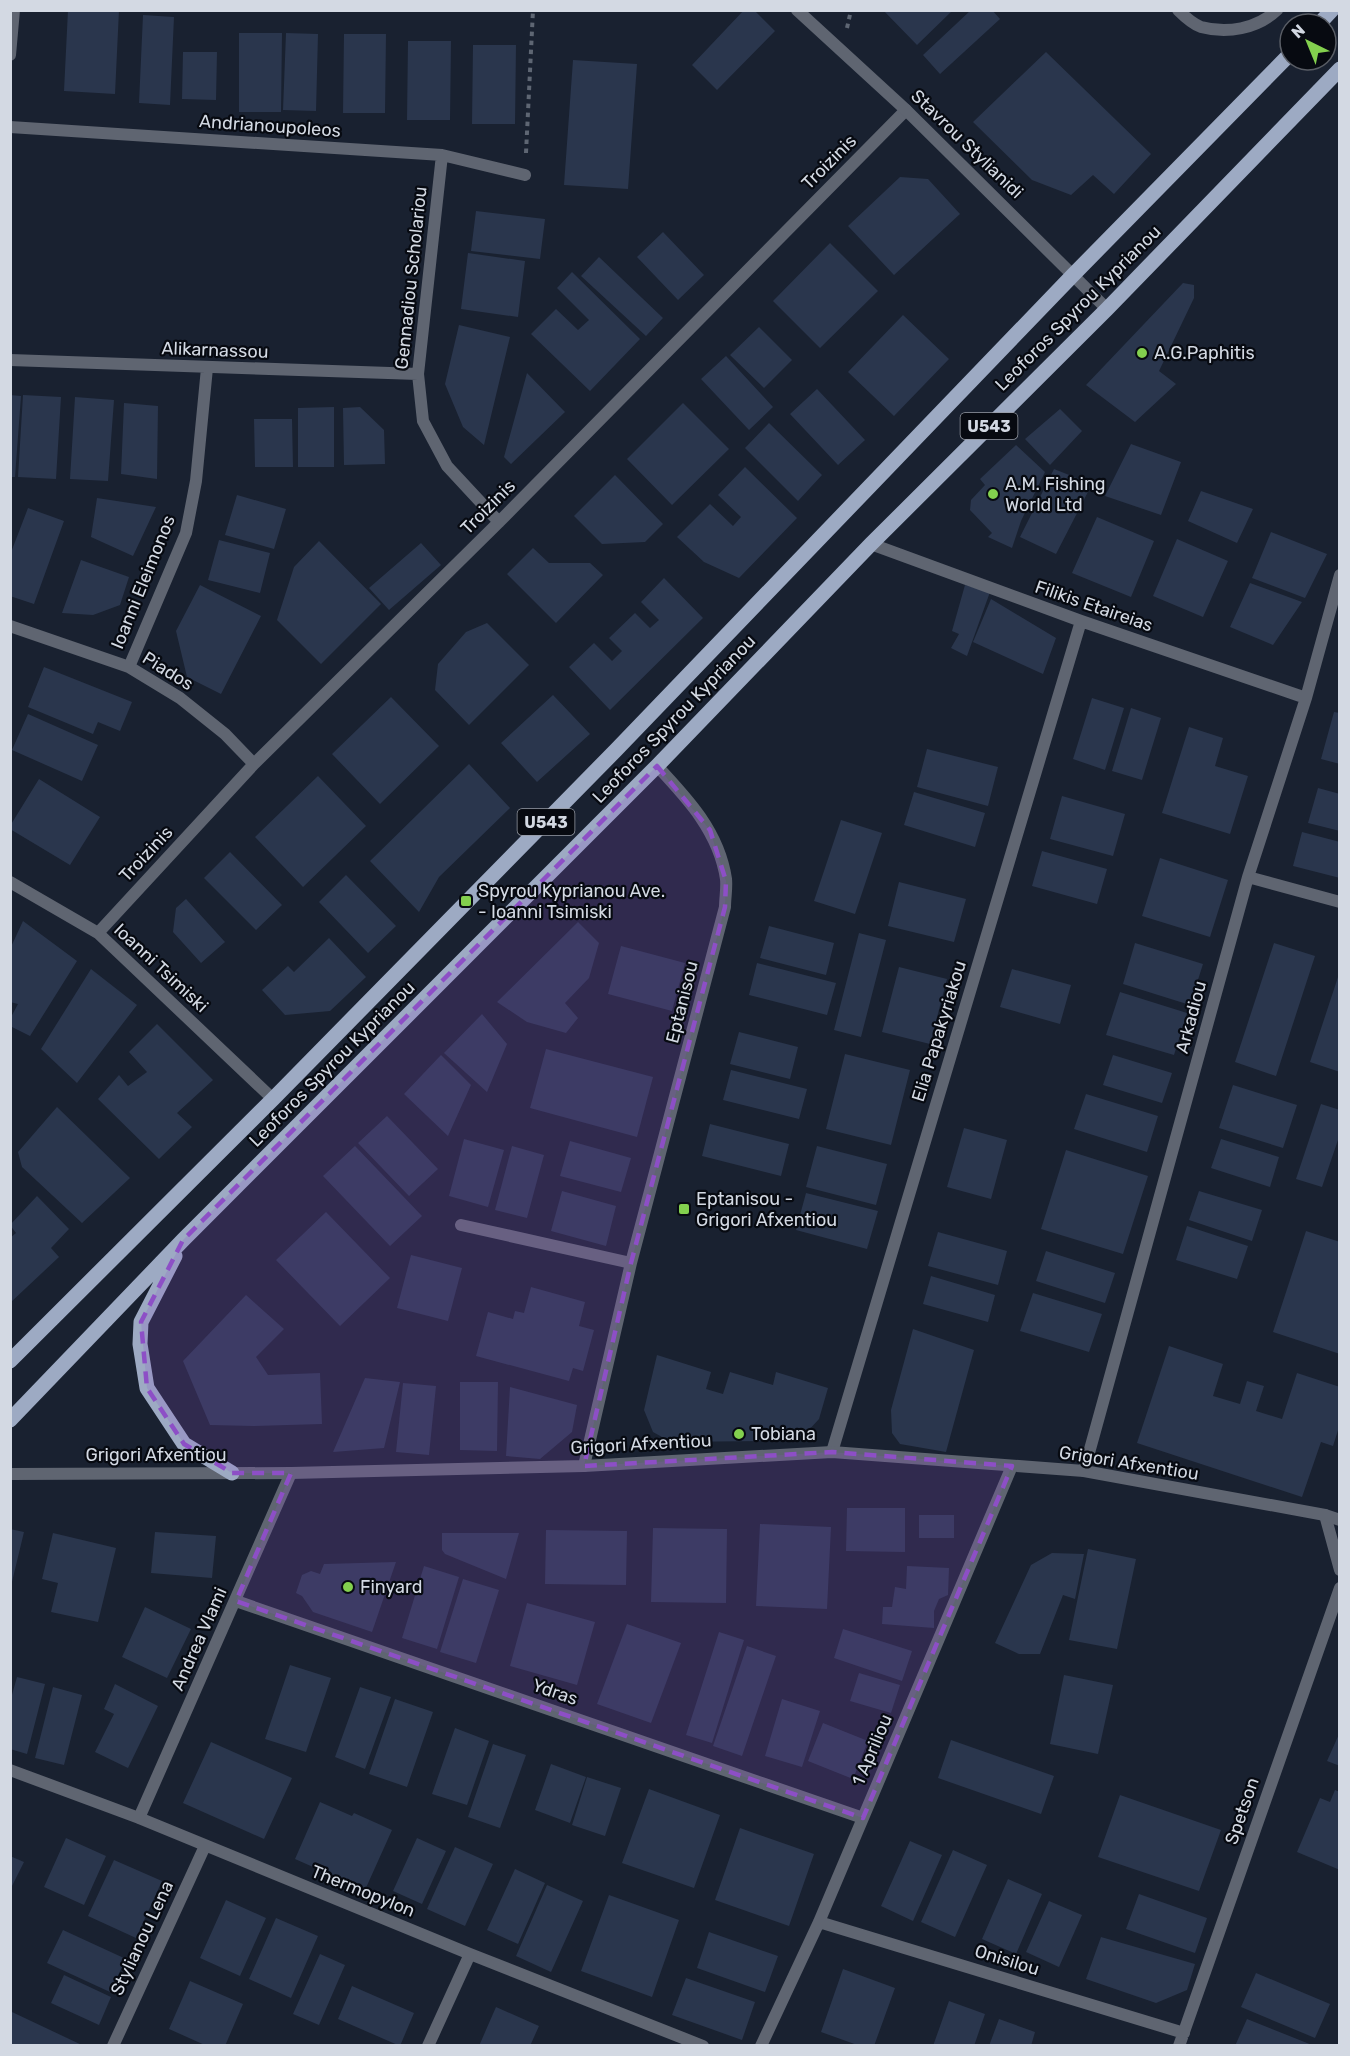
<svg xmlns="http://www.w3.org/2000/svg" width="1350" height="2056" font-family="Rubik,sans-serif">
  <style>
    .building { fill: #2a364d }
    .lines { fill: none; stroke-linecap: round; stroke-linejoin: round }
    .path { stroke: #5e6673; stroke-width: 4; stroke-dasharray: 4.5 4.5; stroke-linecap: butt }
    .minor { stroke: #5f6571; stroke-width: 12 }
    .tertiary { stroke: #5f6571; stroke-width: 12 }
    .primary { stroke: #9daac3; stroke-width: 15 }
    .marked { fill: #8d4fc6; fill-opacity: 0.2; stroke: #8d4fc6; stroke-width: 4.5; stroke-dasharray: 12 8; stroke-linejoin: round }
    .poi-dot { fill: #83d04e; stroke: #070a11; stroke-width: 2 }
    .labels { text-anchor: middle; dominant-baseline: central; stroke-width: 4.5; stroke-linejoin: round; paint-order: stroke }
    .shield { fill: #070a11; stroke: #969ba4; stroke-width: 1.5 }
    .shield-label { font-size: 16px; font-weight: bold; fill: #d3d9e3 }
    .street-label { font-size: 18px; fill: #d3d9e3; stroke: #070a11 }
    .poi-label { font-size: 18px; fill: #d3d9e3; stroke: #070a11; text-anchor: start }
  </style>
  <rect width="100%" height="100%" fill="#192130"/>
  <!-- building -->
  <path class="building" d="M68,10H119L115,94L64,91Z
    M744,10H754L775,31L717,90L692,65Z
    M883,10H953L917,45Z
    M971,10H992L1000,19L940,74L923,55Z
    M143,15L174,17L170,105L139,103Z
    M239,33H282L281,112H239Z
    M286,33L318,34L316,111L283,110Z
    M344,34H386L385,113H343Z
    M408,41H451L450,120H407Z
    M473,45H516L515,124H472Z
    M183,52H217L216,100L182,99Z
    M1046,52L1151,154L1114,194L1093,175L1071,195L1032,180L973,122Z
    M573,60L637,64L628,189L564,185Z
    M900,177L928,179L960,214L894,275L848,226Z
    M476,211L545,219L540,259L471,251Z
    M663,232L704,275L678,300L637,257Z
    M830,243L878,291L820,348L773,301Z
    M468,253L525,261L518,317L461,309Z
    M599,257L663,318L646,336L581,276Z
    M572,272L640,339L590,391L531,334L556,309L578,330L589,320L557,288Z
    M1183,283L1194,285V298L1159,371L1176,384L1135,422L1086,385Z
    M903,315L949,359L894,416L848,372Z
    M459,325L510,337L484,445L463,427L445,384Z
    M759,327L792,360L764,388L730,355Z
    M726,356L773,407L749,430L701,379Z
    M527,373L565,412L511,464L504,457Z
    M817,389L865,440L838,465L790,414Z
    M10,395L21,396L15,477H10Z
    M23,395L61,397L56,479L18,477Z
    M75,397L114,400L108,481L70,479Z
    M124,403L158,406L157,479L121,474Z
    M683,403L729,449L672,505L627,459Z
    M334,407V467H298V408Z
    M360,407L384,430L385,464L344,465L343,408Z
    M1060,409L1082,431L1050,465L1025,439Z
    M254,419H292L293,467H255Z
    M769,423L822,475L798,501L745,448Z
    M1131,444L1181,462L1161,515L1105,496Z
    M1016,445L1045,472L1021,521L1012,548L988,537L992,533L970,510L971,500L985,485L980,479Z
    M745,467L797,518L739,578L704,562L677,537L710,504L733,526L741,517L718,495Z
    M1054,469L1092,484L1056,554L1020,537Z
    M615,475L663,524L645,542L602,544L574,516Z
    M1201,491L1253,509L1237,543L1188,521Z
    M237,495L286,509L274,549L225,535Z
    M97,498L156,507L133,556L91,537Z
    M28,508L64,521L34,604L10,596V555Z
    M1097,517L1154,541L1131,597L1072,573Z
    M1271,532L1327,554L1305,598L1252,578Z
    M1177,539L1228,561L1203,617L1153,596Z
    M219,540L270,553L260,593L208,580Z
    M319,541L381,604L321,664L277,620L294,567Z
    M421,543L441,565L389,610L369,588Z
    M533,548L549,563H590L603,575L556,623L507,574Z
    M81,560L129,577L120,605L93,615L62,613Z
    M664,578L703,618L610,710L569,667L594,643L612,661L622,651L609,638L635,613L650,628L659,620L641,602Z
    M1250,583L1302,602L1273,645L1230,627Z
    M200,585L261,616L221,694L187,677L176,631Z
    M965,585L990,592L967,656L951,648L959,634L952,631Z
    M991,599L1056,638L1043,674L973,642Z
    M487,623L529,665L469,725L435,690L438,664L466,632Z
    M44,667L132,702L120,731L98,722L93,734L28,707Z
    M553,695L590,734L537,782L501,743Z
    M391,697L439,746L380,804L332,754Z
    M1092,698L1124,708L1105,770L1073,759Z
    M1131,708L1161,718L1142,780L1112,771Z
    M1334,712L1340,713V764L1321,759Z
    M28,714L98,745L82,781L12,750Z
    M1189,727L1223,738L1215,766L1248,776L1230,834L1162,813Z
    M927,749L998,767L988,806L917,787Z
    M469,764L510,808L439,877L419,912L370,861Z
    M318,776L366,826L303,887L255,837Z
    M39,779L100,817L70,865L10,829V826Z
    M1318,788L1340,794V831L1308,823Z
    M914,792L985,813L975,847L904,825Z
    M1062,796L1125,814L1113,856L1050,839Z
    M841,820L882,833L855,914L814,901Z
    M1302,832L1340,842V878L1293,866Z
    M1042,851L1107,869L1097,904L1032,886Z
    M230,852L282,905L256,930L204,878Z
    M1160,858L1228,880L1210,937L1142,916Z
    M346,875L396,926L368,953L319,902Z
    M899,882L966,899L954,942L888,926Z
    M186,899L225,942L201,963L173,932L176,908Z
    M23,921L77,961L30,1036L10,1026V1019L18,1004L10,1002V949Z
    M578,922L599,943L589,978L565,1003L578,1018L566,1033L527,1022L497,1002Z
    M769,926L834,943L826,975L760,958Z
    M859,933L886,940L861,1037L834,1030Z
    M329,938L366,977L330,1011L285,1015L262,990L288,966L294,972Z
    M1135,943L1203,964L1190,1005L1123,984Z
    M1274,943L1315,956L1276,1076L1235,1062Z
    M621,946L685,963L672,1011L608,994Z
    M757,963L836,983L827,1015L749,995Z
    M899,967L947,979L930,1044L882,1032Z
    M91,969L137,1005L77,1083L41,1049Z
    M1012,969L1071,985L1060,1024L1000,1007Z
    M1339,974H1340V1072L1310,1062Z
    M1120,992L1187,1013L1174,1055L1106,1035Z
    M482,1014L507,1044L487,1092L444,1053Z
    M157,1024L213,1080L177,1113L192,1127L159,1159L98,1099L119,1075L128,1086L147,1072L129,1052Z
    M739,1032L798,1047L790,1079L730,1064Z
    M546,1049L653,1077L637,1137L530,1108Z
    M845,1054L910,1070L891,1145L826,1129Z
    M441,1055L471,1085L448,1136L404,1094Z
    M1113,1055L1172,1073L1162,1103L1103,1085Z
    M731,1070L807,1089L799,1119L723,1100Z
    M1233,1085L1297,1105L1283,1148L1219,1128Z
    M1086,1094L1158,1116L1147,1152L1074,1129Z
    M1321,1104L1340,1110V1134L1322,1187L1296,1179Z
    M57,1107L130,1178L82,1223L22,1167L18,1152Z
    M387,1116L438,1169L409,1196L358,1143Z
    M710,1124L789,1144L781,1176L702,1156Z
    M964,1128L1007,1140L991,1199L947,1187Z
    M464,1139L504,1150L488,1207L449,1196Z
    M1221,1139L1279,1157L1270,1187L1211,1168Z
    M570,1141L631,1158L621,1192L560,1176Z
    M355,1146L422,1216L390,1246L323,1176Z
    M512,1146L544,1155L527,1218L495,1210Z
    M817,1146L887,1164L876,1205L806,1187Z
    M1066,1150L1148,1176L1123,1254L1041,1229Z
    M562,1191L616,1206L606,1246L551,1231Z
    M1199,1191L1262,1210L1252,1241L1189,1220Z
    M806,1193L878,1211L867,1249L796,1230Z
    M37,1196L69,1229L51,1248L59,1257L10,1303V1238L16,1233L10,1225Z
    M326,1212L390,1278L340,1326L276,1260Z
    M1187,1226L1248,1246L1237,1279L1176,1260Z
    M1306,1231L1340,1242V1354L1273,1332Z
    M938,1232L1007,1251L998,1285L928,1266Z
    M1046,1251L1115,1273L1105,1303L1036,1281Z
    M411,1255L462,1268L448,1321L397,1308Z
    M931,1276L995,1295L988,1322L923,1304Z
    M531,1287L585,1302L579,1326L594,1330L583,1371L573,1368L569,1381L476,1356L488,1312L513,1319L515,1311L524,1313Z
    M1033,1293L1102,1314L1089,1352L1020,1331Z
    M246,1295L284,1329L256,1357L268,1375L320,1373L322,1424L253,1426L210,1425L183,1361Z
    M913,1329L974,1350L946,1452L900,1444L892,1433L891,1410Z
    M1169,1346L1223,1364L1213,1396L1240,1404L1247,1381L1264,1386L1256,1411L1282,1419L1297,1373L1340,1387V1424L1333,1446L1321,1442L1302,1497L1137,1443Z
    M657,1355L711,1372L706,1389L723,1394L730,1372L773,1385L776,1372L828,1388L819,1419L808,1431L797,1438L764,1431L763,1441L671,1442L653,1432L644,1410Z
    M365,1378L400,1382L384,1448L333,1452Z
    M460,1382H498L497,1451L460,1450Z
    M403,1383L436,1386L429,1455L396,1452Z
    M510,1387L577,1405L572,1432L540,1459L506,1456Z
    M847,1508H905V1552L846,1551Z
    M919,1515H954V1538H919Z
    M760,1524L831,1527L827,1609L756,1606Z
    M653,1528L727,1529L726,1603L651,1602Z
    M10,1529L24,1532L11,1586H10Z
    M546,1530L627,1531L626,1585L545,1584Z
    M155,1532L216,1536L212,1578L151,1573Z
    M53,1533L116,1548L98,1622L51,1612L58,1583L42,1579Z
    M442,1533H519L506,1579L445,1554L442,1550Z
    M1088,1549L1136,1559L1117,1649L1069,1640Z
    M1052,1553L1084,1554L1075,1599L1063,1595L1040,1654H1019L995,1643L1031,1565Z
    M396,1562L372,1632L313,1612L302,1596L296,1593L302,1575L311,1571L320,1574L324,1564Z
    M424,1566L459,1577L437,1649L402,1638Z
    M907,1566L949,1568L948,1595L939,1599L934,1611V1628L882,1624L883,1607H892L895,1587L906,1589Z
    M463,1579L499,1590L476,1663L440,1652Z
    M527,1603L595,1622L577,1685L510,1666Z
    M145,1607L191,1629L167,1678L122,1657Z
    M627,1624L681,1643L651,1723L597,1704Z
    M843,1629L912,1651L902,1681L834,1658Z
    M719,1632L744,1640L712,1743L686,1735Z
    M747,1646L776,1656L742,1756L713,1746Z
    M290,1665L331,1678L306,1752L265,1739Z
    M859,1673L900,1685L891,1713L850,1701Z
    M1064,1675L1113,1685L1098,1754L1050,1744Z
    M17,1677L45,1684L27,1754L10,1749V1702Z
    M115,1684L158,1706L128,1768L95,1752L114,1714L104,1709Z
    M53,1687L82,1695L64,1765L35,1758Z
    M360,1687L391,1697L365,1769L335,1757Z
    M395,1699L433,1712L407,1787L369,1774Z
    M782,1699L820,1711L802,1767L765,1756Z
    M823,1723L868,1741L853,1779L808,1761Z
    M455,1728L489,1741L467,1805L432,1794Z
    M1340,1732V1766L1327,1761Z
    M951,1740L1054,1776L1041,1814L938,1778Z
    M211,1742L292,1778L264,1839L183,1803Z
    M493,1744L526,1755L500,1828L468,1817Z
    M551,1764L586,1777L570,1823L535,1810Z
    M587,1777L621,1788L605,1836L572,1825Z
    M649,1789L720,1815L694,1888L622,1863Z
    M1335,1790L1340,1792V1870L1297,1852L1320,1798L1330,1802Z
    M1120,1795L1221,1830L1199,1891L1098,1857Z
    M320,1802L352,1816L354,1813L392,1830L365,1890L295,1859Z
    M740,1828L814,1854L789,1926L715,1900Z
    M66,1838L106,1856L84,1905L44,1887Z
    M417,1838L446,1851L422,1904L393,1891Z
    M910,1841L942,1855L913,1921L881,1906Z
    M455,1847L493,1864L465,1926L427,1909Z
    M953,1850L987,1865L955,1937L921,1922Z
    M10,1856L24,1862L10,1890Z
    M114,1860L162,1881L136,1938L88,1916Z
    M515,1869L545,1883L518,1944L487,1930Z
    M1008,1879L1042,1894L1016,1954L982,1939Z
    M547,1885L583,1901L551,1972L516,1956Z
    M1139,1894L1207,1918L1195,1953L1126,1929Z
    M609,1895L679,1920L652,1997L581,1971Z
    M226,1900L266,1918L240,1976L200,1958Z
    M1049,1901L1082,1915L1059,1967L1026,1952Z
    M276,1918L318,1936L291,1998L249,1979Z
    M63,1930L126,1959L110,1992L47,1963Z
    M709,1932L778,1956L765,1992L697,1968Z
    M1101,1937L1195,1964L1187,1990L1156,2003L1086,1979Z
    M320,1954L345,1965L319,2025L293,2014Z
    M843,1969L895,1988L874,2046H860L821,2032Z
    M1256,1973L1330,2004L1315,2038L1241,2007Z
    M64,1975L111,1997L99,2025L51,2003Z
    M686,1978L755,2002L742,2040L672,2015Z
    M190,1981L243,2004L225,2046H207L169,2029Z
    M352,1986L414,2013L400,2046L338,2019Z
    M949,2001L985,2014L974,2046H933Z
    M496,2007L539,2026L530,2046H479Z
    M12,2012L84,2046H10Z
    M999,2019L1035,2032L1031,2046H989Z
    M1247,2019L1312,2045V2046H1235Z"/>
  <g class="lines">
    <!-- path -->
    <path class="path" d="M847,28L851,10
      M526,153L533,10"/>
    <!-- minor -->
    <path class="minor" d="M1178,10C1184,16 1193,24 1201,27C1227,34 1257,29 1277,10
      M10,55L14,10
      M10,127L442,155L525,175
      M442,155L418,374L423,421L447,466L499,522
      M10,360L418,374
      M871,544L1081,621L1306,698
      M10,626L129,667L180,698L225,734L254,764
      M129,667L186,533L196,481L207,368
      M1248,877L1340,902
      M10,882L98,933L273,1099
      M98,933L254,764L499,522L906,110
      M461,1225L631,1263
      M832,1452L1081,621
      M584,1466L631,1263L725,907C725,898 727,888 726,879C719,832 688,799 657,766
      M1084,1471L1248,877L1306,698L1340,575
      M1325,1515L1340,1570
      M236,1601L863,1818
      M10,1770L139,1818L470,1954L703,2046
      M139,1818L291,1473
      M819,1922L1184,2033
      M113,2046L205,1846
      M428,2046L470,1954
      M761,2046L819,1922L1012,1466
      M1179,2046L1340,1588"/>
    <!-- tertiary -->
    <path class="tertiary" d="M797,10L906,110L1107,309
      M10,1474L291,1473L584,1466L832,1452L1084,1471L1325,1515L1340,1520"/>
    <!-- primary -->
    <path class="primary" d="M1319,24L1332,10
      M175,1256L141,1322L140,1344L147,1388L184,1444L232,1473
      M10,1361L273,1099L616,750L1073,275L1290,54
      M10,1420L183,1240L657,766L871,544L1107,309L1340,69"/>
  </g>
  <!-- marked area -->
  <path class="marked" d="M657,766L710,830L726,881L725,907L631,1263L584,1466L832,1452L1012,1466L863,1818L236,1601L291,1473H232L184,1444L147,1388L141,1322L183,1240Z"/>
  <!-- markers -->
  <g class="poi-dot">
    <circle cx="1142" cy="353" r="6"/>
    <circle cx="993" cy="494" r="6"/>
    <rect x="460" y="895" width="12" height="12" rx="3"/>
    <rect x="678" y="1203" width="12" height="12" rx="3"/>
    <circle cx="739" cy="1434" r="6"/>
    <circle cx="348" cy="1587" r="6"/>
  </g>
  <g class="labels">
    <!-- shield labels -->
    <g class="shield">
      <rect x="960.5" y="413" width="57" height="26" rx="4.5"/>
      <rect x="517.5" y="809" width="57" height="26" rx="4.5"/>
    </g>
    <g class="shield-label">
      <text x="989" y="426">U543</text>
      <text x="546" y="822">U543</text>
    </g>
    <!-- street labels -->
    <g class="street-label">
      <text transform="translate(270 126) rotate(4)">Andrianoupoleos</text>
      <text transform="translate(967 144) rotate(44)">Stavrou Stylianidi</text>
      <text transform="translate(829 162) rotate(-45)">Troizinis</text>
      <text transform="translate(411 278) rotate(-84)">Gennadiou Scholariou</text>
      <text transform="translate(1078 308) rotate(-45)">Leoforos Spyrou Kyprianou</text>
      <text transform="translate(215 350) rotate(2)">Alikarnassou</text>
      <text transform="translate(488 507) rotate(-45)">Troizinis</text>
      <text transform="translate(143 582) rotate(-68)">Ioanni Eleimonos</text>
      <text transform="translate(1094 606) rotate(19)">Filikis Etaireias</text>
      <text transform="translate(168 671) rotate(32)">Piados</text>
      <text transform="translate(674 719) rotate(-46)">Leoforos Spyrou Kyprianou</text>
      <text transform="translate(146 854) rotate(-47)">Troizinis</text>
      <text transform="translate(161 968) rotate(43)">Ioanni Tsimiski</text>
      <text transform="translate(682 1002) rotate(-76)">Eptanisou</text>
      <text transform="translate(1191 1017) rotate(-75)">Arkadiou</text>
      <text transform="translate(939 1031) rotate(-73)">Elia Papakyriakou</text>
      <text transform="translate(332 1064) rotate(-45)">Leoforos Spyrou Kyprianou</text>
      <text transform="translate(641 1444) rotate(-3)">Grigori Afxentiou</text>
      <text x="156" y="1455">Grigori Afxentiou</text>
      <text transform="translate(1129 1463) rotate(9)">Grigori Afxentiou</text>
      <text transform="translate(199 1639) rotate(-66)">Andrea Vlami</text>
      <text transform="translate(555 1692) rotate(19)">Ydras</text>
      <text transform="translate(872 1750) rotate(-67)">1 Apriliou</text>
      <text transform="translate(1242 1811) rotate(-71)">Spetson</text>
      <text transform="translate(363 1891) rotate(22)">Thermopylon</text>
      <text transform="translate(142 1938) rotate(-65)">Stylianou Lena</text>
      <text transform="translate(1007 1960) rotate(17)">Onisilou</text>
    </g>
    <!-- poi labels -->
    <g class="poi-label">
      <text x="1154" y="353">A.G.Paphitis</text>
      <text x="1005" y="484">A.M. Fishing<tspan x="1005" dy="21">World Ltd</tspan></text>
      <text x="478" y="891">Spyrou Kyprianou Ave.<tspan x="478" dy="21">- Ioanni Tsimiski</tspan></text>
      <text x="696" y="1199">Eptanisou -<tspan x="696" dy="21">Grigori Afxentiou</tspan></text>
      <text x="751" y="1434">Tobiana</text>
      <text x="360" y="1587">Finyard</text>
    </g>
  </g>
  <!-- border -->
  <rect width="1350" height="2056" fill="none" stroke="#d3d9e3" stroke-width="24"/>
  <!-- north arrow -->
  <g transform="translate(1308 42) rotate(317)"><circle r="28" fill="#070a11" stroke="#595d65" stroke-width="1.5"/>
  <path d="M0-4.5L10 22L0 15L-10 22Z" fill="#83d04e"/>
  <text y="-9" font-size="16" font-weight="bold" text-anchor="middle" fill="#d3d9e3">N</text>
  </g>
</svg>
